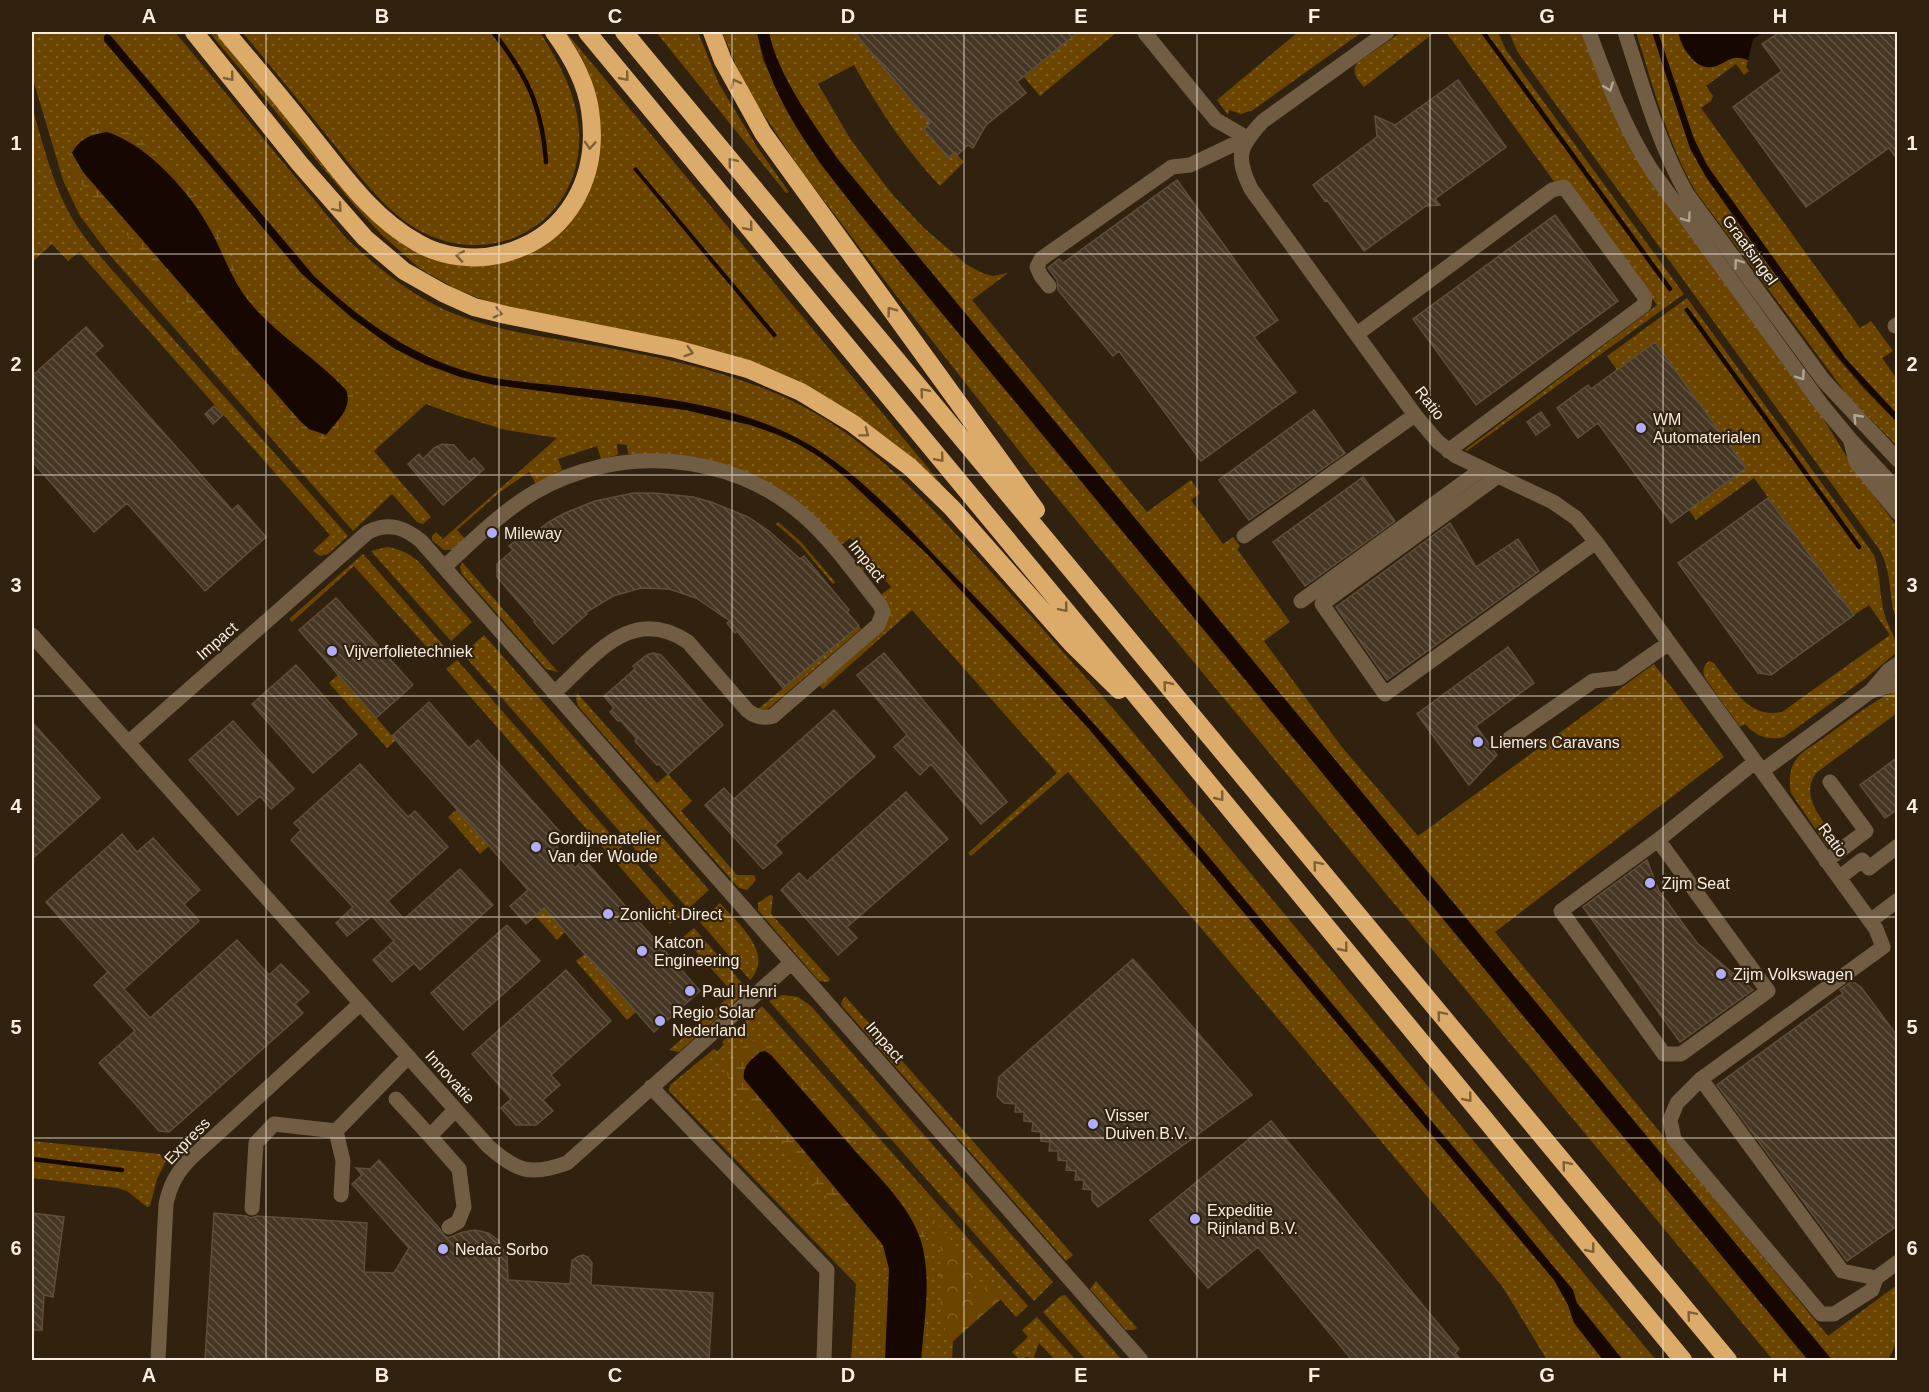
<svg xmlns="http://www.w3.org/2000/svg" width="1929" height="1392" font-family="Helvetica,sans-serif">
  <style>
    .grass { fill: url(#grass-dots) }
    .forest { fill: url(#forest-crowns) }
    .wetland { fill: url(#wetland-marsh) }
    .water { fill: #160800 }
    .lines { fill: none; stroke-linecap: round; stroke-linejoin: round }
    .stream { stroke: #160800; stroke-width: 4.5 }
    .building { fill: url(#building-back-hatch); stroke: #5e4e3a; stroke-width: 1.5 }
    .minor { stroke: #715d44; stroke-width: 15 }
    .highway { stroke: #dcab6a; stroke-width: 18 }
    .oneway { stroke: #7d6038 }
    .oneway2 { stroke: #b4a592 }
    .grid { fill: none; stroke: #f7ede1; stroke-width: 1.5; stroke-opacity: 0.55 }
    .poi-dot { fill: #aeaefb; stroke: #30220f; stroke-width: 2 }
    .labels { text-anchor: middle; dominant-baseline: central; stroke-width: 4.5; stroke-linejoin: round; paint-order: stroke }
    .street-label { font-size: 16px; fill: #f7ede1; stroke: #30220f }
    .poi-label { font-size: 16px; fill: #f7ede1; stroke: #30220f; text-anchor: start }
    .neatline { fill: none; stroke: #f7ede1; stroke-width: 2 }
    .grid-label { font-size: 20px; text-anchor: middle; font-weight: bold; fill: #f7ede1 }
  </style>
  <defs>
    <pattern id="grass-dots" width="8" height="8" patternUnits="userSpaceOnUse" patternTransform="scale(1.5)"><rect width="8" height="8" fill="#6b4500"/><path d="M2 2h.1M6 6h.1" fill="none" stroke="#816025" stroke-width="1.8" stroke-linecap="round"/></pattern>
    <pattern id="forest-crowns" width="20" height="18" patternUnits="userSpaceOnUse" patternTransform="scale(1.5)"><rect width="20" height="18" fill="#6b4500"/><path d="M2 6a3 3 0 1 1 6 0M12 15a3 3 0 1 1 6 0" fill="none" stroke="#816025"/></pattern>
    <pattern id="wetland-marsh" width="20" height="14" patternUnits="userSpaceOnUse" patternTransform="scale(1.5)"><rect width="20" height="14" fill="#6b4500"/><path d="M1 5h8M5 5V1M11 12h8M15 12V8" fill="none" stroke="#816025"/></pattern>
    <pattern id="building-back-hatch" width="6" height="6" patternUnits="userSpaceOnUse" patternTransform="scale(1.5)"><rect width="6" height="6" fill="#463724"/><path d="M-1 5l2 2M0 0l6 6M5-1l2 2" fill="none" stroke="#615444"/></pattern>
  </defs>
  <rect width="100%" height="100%" fill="#30220f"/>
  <!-- grass -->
  <path class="grass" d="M32,32H175L345,237C375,266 406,291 443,309C486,329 534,335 580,343C650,355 719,368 784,397C863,433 921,496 979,559C1025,609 1071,661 1117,713L1656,1360H1547L1502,1286L1304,1049L1068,772L971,856L968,853L1057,773L912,610L823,689L819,685L881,631C892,616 887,611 881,595L891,587L872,564L862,572L859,569L869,561L850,538L840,546L751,474L721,463L696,457L667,454H628L627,445L617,444L618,455L601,459L597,446L558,459L562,470L536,484L529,472L500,492L457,530L465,539L453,550H444L432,540V536L436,532L443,539L557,438L506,430L456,415L426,404L374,451L431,517L423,524L417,522L392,494L353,531L108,253L80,216L63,180L32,76Z
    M209,32H216L339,179L414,250L528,254L556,236L596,165L561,32H566L987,539L830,402L497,305L458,290L440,280L419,268L381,234L354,205Z
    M242,32H540C559,63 577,94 579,132C583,218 501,270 424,233C387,215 354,169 328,137C300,102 271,66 242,32Z
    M656,32H698L719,84L757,147L789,192L786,193Z
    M722,32H757L763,60L796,126L821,165L1808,1360H1773L1031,466L896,295L800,169L745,86Z
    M769,32H861L857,35L930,123L924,129L948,158L955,152L964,162L940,186C904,147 880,111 854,65L818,84L851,140L892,194L924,228L966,264L982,273L993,276L1008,273L972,300L1147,512L1191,480L1200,493L1191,500L1223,544L1233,537L1240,546L1237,549L1290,622L1264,641L1341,746L1418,836L1654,664L1724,757L1495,932L1828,1336L1897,1285V1342L1888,1360H1832L840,162C816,128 776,73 769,32Z
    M1078,32H1117L1040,96L1024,77Z
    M1298,32H1362L1253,110L1241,114L1229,110L1228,115L1217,100Z
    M1401,32H1435L1364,87C1357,79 1351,73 1357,63Z
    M1446,32H1498L1506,50L1684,294L1467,451L1465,450L1657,305L1568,182L1555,183Z
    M1509,32H1583L1603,88L1809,395L1854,469L1897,526V621C1887,596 1894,576 1879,549L1517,51Z
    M1636,32H1678C1684,58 1693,59 1716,66C1728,59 1735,55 1748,60L1746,67L1749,71L1744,75L1736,64L1706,86L1713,96L1711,101L1701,108L1860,328L1871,321L1893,351L1882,358L1897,379V414L1846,359L1710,170L1694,139L1659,54L1690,148L1699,165L1835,355L1863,388L1897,422V446L1848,396L1696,192C1667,142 1653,86 1636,32Z
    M32,107C44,147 54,191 77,226C87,242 100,256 112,270L348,536L328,554L320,556L313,551L330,535L79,252L68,261L52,244L32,262Z
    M1687,298L1874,555C1881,575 1879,596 1885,616C1889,630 1897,637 1897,652L1866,678L1784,737C1768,741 1756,736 1745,724L1740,727L1705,678C1702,671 1703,666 1709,661L1714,663C1732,687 1748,719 1782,712L1890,635L1869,605L1854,615L1754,478L1696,520L1689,510L1746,468L1655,343L1617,370L1607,356Z
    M778,522L800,541L835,582L833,584L800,545L776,524Z
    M387,547C400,549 408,553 418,561L472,622L451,641L371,551Z
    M363,554L444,646L434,655L354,566L292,622L289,619Z
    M462,562L558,672L546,669L462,574L460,567Z
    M859,626L861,629L769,708L766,710L758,709Z
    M484,635L709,890L688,909L463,654Z
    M457,660L682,915L670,924L446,669Z
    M338,675L396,740L387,748L329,683Z
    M1897,689V713L1816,773C1798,798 1826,824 1840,844L1827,846L1791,793C1789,782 1789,771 1795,761C1801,751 1814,745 1824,738C1848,720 1871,703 1897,689Z
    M577,693L657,783L668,774L692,801L681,811L737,875H754L756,880L747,890L739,888L578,706L576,699Z
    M457,809L489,846L480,854L448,817Z
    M529,891L565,932L557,940L520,899Z
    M770,895L773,896L771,914L830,979L828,982L819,981L758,910V903Z
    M720,903C738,924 775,953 750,980L700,922Z
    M694,928L748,990L679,1052L669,1050L733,993L683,937Z
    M585,954L636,1012L627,1020L576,961Z
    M783,995L798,997L811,1006L1053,1282L1034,1301L769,1001Z
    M845,996L1073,1255L1066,1261L842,1006L841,1003Z
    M762,1006L1028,1306L1016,1317L1000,1299L953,1341L952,1360H921L926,1284L894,1194L771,1055L876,1235L887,1258L885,1360H851L856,1284L669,1091L670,1085L714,1049L717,1051L724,1045L722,1042Z
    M32,1141L160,1154L166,1161L157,1179L150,1206L147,1207L127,1191L118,1188L32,1178Z
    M1096,1281L1137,1328L1134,1330H1126L1090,1289Z
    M1065,1295L1122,1360H1086L1043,1312L1061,1296Z
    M1037,1317L1076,1360H1055L1039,1343L1033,1360H1029V1357H1025L1023,1360H1020L1012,1352L1028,1337L1022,1330Z"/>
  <!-- forest -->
  <path class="forest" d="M933,1219L981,1275L965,1290L973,1298L988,1285L1001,1299L953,1341L941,1323L940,1247L930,1222Z"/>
  <!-- wetland -->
  <path class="wetland" d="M102,128C110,128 118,128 125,131C155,146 196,195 213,224C225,246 232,270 247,290C273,326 314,355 348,384C351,390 354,396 354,403C352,413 331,438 322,440L301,430L79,181C60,149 67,138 102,128Z
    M751,1040L763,1043L774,1049L866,1159L864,1161L854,1154L878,1234L891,1266L890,1360H882L886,1269L881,1248L812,1181L773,1130L735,1089L726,1072L725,1062Z
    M892,1193L900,1197L918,1222L928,1243L931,1271L930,1312L924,1324Z"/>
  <!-- water -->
  <path class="water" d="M757,32H769C776,73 816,128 840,162L1832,1360H1808L859,213C815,157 772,103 757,32Z
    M1652,32H1658L1694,139L1706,164L1846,359L1897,414V422C1824,349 1766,261 1706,177L1690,148Z
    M1678,32H1764L1753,39L1748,60C1729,53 1728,64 1712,67C1694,70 1682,46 1678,32Z
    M107,34L111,36L314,276C357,317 404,351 462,370C497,381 533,383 570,387C657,397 753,404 827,456C866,483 900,518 932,553C961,583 991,613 1020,644C1125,753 1220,871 1318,987C1403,1088 1489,1188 1573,1290L1577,1303L1623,1360H1603L1574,1323L1568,1305L1554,1280L1088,728L928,555L845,477L821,458L798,444L776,434L750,425L685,410L495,385L460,377L425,364L395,349L352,318L302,274L104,41V36Z
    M107,132C148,145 191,193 211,231C222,251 230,274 242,292C269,331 315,356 346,390C353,408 337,421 326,435L309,429L300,421L83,172L72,153C79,139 91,134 107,132Z
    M636,167L777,335L774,338L633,169Z
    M765,1051L771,1055C800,1087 828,1120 856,1152C880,1179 910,1206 921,1241C932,1278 924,1322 921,1360H885L889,1269L883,1245L744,1079C742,1066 751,1060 760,1052Z"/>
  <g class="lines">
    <!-- stream -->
    <path class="stream" d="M493,32C527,75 542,106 546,162
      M1483,32L1670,289
      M1687,310L1859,547
      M32,1159L122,1170"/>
  </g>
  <!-- building -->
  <path class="building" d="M854,32H1078L1017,82L1026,93L986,125L973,148L968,145L957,155L955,152L948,158L924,129L930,123Z
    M1780,32H1898V160L1889,148L1806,207L1733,107L1782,71L1762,44Z
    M1458,80L1506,147L1435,199L1440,205L1426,206L1364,251L1327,200L1325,201L1313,185L1377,137L1375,116L1395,125Z
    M1177,180L1278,320L1254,337L1296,392L1201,461L1119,351L1113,356L1058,290L1057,280L1048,268L1059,259L1063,263Z
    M1555,215L1618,301L1476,405L1413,319Z
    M86,327L103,346L94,354L232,510L238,505L266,537L205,591L127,503L94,532L32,461V376Z
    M1655,342L1746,468L1671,523L1598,423L1578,438L1557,408L1588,385L1591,389Z
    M214,406L223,415L213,424L205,414Z
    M1314,410L1345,453L1249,520L1219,480Z
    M1541,412L1550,425L1536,435L1527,422Z
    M442,444L454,445L469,462L474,458L484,469L443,505L408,464L419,454L423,459L434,448Z
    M1363,477L1395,521L1305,586L1273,542Z
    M634,493H654L693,497L711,502L748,517L769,531L800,559L804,556L849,610L847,612L859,626L783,688L737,631L735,633L727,623L730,621L696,598L669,589L641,588L613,596L585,613L587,614L553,644L534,622L535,621L497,577V564L513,550L509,546L519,538L522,542L549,522L565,513L595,501Z
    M1768,498L1854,615L1771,675L1758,673L1678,563Z
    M1450,523L1476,567L1518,539L1539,571L1387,680L1336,607Z
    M336,598L413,685L376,718L299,630Z
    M1508,647L1534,683L1476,726L1497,755L1469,785L1417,714Z
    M653,653L661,655L723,725L668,774L659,764L657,765L635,741L637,739L620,720L618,721L610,712L614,708L604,696L635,669L633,666L647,655Z
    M884,653L1007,802L981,824L931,764L920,775L894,747L907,735L857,675Z
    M296,665L357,734L313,773L252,704Z
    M429,702L469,748L478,740L560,832L551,840L575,868L584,859L700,991L654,1032L544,908L526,924L510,906L528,890L392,736Z
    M834,710L875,757L775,845L782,853L763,869L705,805L724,788L734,799Z
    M233,721L294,789L271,809L260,796L238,815L189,760Z
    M32,722L100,798L32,859Z
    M1898,757V809L1885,818L1860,785Z
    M360,764L408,817L415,811L448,847L388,901L404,919L460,869L493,905L420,970L414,963L392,982L373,960L394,941L372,916L347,936L336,923L353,907L291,840L301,830L294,823Z
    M906,792L948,839L847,927L857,938L838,955L781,890L799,873L807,881Z
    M122,834L137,852L153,838L200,890L184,904L199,921L124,989L150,1018L237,940L269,975L281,964L309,992L295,1004L303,1013L169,1132L159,1131L99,1063L135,1031L94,985L108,972L46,902Z
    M1647,860L1659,891L1697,943L1753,990L1680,1042L1583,907Z
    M507,925L540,961L463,1030L431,993Z
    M1133,959L1252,1095L1098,1207L1092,1200V1190L1083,1189L1084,1180H1075L1076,1171L1066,1170L1067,1161L1058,1160V1151H1049L1050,1142L1041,1141V1132L1032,1131L1033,1122L1024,1121V1112H1015L1016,1104L1004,1103L997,1096L999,1077Z
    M566,970L611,1021L551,1075L560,1085L543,1100L553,1111L536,1125H516L501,1108L511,1099L472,1054Z
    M1852,981L1861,987L1898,1037V1225L1847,1261L1717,1085L1843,993L1840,990Z
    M1271,1121L1459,1349L1455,1353L1461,1360H1352L1258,1247L1208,1288L1150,1220Z
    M379,1160L439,1228L444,1235L448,1238L463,1232L475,1230L488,1233L498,1240L507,1257L508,1280L570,1284L572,1261L577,1257L583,1255L588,1257L592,1263L591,1285L713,1293L709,1360H205L214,1213L246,1216L251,1218L257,1216L367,1223L364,1272L394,1273L409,1248L352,1184L362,1175L356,1168L370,1169Z
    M32,1213L64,1217L53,1297L44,1295L42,1330H32Z"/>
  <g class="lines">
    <!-- minor -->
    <path class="minor" d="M1387,32L1263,121C1239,147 1235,156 1251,189L1415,415L1438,442L1456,456L1553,502L1576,518L1596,542L1762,771L1871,691L1888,671L1898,664
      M1589,32C1607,81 1624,127 1652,171L1821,404L1850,439L1898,491
      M1625,32C1643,87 1658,143 1687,194L1824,381L1898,460
      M1145,33L1216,120L1247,138
      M1049,286L1041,276L1037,267L1041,259L1172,167L1190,165L1247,138
      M1895,326L1898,324
      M1357,334L1552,190L1564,187L1645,297L1644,305L1448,451
      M1851,442L1856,462L1898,513
      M1498,476L1322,604L1385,694L1596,542
      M1244,536L1415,415
      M444,567C473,541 501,512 535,492C618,444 729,451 803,515C832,540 856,575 880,605L883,612L878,625L773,716C763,719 755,717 747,710L688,642C631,603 593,658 554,693
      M1301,601L1482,469
      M32,635L488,1146C517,1172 531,1176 567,1163L791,963
      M1871,691L1898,683
      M1509,739L1593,681L1619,678L1669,643
      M128,743L368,532C389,522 404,527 421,541L1141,1360
      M1762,771L1876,929L1883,947L1701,1079L1677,1103L1670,1120L1674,1139L1821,1314H1834L1872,1290L1876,1278L1898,1262
      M1658,840L1768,991L1681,1054H1664L1561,911L1658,840L1755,762
      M1826,861L1866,831L1830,782
      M1839,878L1862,860L1869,868L1898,846
      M1870,921L1898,900
      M1701,1079L1842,1271L1876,1278
      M651,1087L827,1270L824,1360
      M396,1099L430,1136
      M336,1131L343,1161L341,1195
      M252,1208L256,1143L274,1124L336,1131L408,1057
      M449,1227L458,1222L464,1207L459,1169L430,1136L455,1110
      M158,1360L166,1204C170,1185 177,1172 191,1158L360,1004"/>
    <!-- highway -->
    <path class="highway" d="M194,32L300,164L365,238L404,271L443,293L474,307L506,315L676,349L748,369L801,392L852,423L910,467L952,508L1072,644L1119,690
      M226,32C253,64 281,97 307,130C340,171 371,217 418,243C442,257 475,261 502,254C569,237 600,176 590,110C586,82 570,54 554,32
      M587,32L1183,752L1683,1360
      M624,32L1728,1360
      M712,32L723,61L763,133L1036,510"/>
  </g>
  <!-- one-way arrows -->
  <defs><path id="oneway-chevron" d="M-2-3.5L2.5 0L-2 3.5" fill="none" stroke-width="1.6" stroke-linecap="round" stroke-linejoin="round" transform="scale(1.5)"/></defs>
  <g class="oneway">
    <use href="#oneway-chevron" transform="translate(230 77) rotate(51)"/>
    <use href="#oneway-chevron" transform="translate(625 77) rotate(50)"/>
    <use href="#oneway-chevron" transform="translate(735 83) rotate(-118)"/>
    <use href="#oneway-chevron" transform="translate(590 145) rotate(94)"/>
    <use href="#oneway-chevron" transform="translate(732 162) rotate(-130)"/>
    <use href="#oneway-chevron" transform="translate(338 208) rotate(49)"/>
    <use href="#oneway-chevron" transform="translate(749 227) rotate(50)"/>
    <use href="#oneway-chevron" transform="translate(460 256) rotate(-171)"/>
    <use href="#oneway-chevron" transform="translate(891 311) rotate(-126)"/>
    <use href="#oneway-chevron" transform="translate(498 313) rotate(15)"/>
    <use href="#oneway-chevron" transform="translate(689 352) rotate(16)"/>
    <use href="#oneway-chevron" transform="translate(924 392) rotate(-130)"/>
    <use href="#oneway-chevron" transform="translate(865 433) rotate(37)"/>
    <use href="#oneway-chevron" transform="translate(940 458) rotate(50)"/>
    <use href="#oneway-chevron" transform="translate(1064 608) rotate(50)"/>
    <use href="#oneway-chevron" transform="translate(1167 685) rotate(-130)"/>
    <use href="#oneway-chevron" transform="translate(1220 797) rotate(51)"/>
    <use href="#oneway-chevron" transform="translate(1317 865) rotate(-130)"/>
    <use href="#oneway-chevron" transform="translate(1344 948) rotate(51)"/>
    <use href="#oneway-chevron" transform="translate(1441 1015) rotate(-130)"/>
    <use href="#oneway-chevron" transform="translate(1468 1098) rotate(51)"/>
    <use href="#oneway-chevron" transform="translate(1566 1165) rotate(-130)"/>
    <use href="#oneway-chevron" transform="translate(1591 1249) rotate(51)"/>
    <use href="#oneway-chevron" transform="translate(1691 1315) rotate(-130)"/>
  </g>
  <g class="oneway2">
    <use href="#oneway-chevron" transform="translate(1609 87) rotate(70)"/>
    <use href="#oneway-chevron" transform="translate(1687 218) rotate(55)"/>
    <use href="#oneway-chevron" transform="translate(1738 263) rotate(-126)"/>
    <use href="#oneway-chevron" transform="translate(1801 376) rotate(54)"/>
    <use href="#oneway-chevron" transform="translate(1857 418) rotate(-134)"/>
  </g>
  <!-- grid -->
  <path class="grid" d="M266,32V1360M499,32V1360M732,32V1360M964,32V1360M1197,32V1360M1430,32V1360M1663,32V1360M32,254H1898M32,475H1898M32,696H1898M32,917H1898M32,1138H1898"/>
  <!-- markers -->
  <g class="poi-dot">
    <circle cx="1641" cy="428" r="6"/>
    <circle cx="492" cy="533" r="6"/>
    <circle cx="332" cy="651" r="6"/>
    <circle cx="1478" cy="742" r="6"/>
    <circle cx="536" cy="847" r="6"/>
    <circle cx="1650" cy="883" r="6"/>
    <circle cx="608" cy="914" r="6"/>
    <circle cx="642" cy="951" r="6"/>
    <circle cx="1721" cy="974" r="6"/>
    <circle cx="690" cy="991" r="6"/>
    <circle cx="660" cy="1021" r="6"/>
    <circle cx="1093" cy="1124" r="6"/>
    <circle cx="1195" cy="1219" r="6"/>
    <circle cx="443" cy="1249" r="6"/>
  </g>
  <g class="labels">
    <!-- street labels -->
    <g class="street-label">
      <text transform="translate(1750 250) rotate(54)">Graafsingel</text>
      <text transform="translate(1430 403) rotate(53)">Ratio</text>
      <text transform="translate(867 561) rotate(51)">Impact</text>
      <text transform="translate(217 641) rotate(-41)">Impact</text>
      <text transform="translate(1833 840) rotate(54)">Ratio</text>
      <text transform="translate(885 1042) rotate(49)">Impact</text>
      <text transform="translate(450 1077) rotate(48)">Innovatie</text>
      <text transform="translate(187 1141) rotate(-46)">Express</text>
    </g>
    <!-- poi labels -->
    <g class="poi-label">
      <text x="1653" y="419">WM<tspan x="1653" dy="18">Automaterialen</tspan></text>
      <text x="504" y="533">Mileway</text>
      <text x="344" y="651">Vijverfolietechniek</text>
      <text x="1490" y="742">Liemers Caravans</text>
      <text x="548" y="838">Gordijnenatelier<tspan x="548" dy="18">Van der Woude</tspan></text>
      <text x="1662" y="883">Zijm Seat</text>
      <text x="620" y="914">Zonlicht Direct</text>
      <text x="654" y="942">Katcon<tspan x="654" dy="18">Engineering</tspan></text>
      <text x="1733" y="974">Zijm Volkswagen</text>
      <text x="702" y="991">Paul Henri</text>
      <text x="672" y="1012">Regio Solar<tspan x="672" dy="18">Nederland</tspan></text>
      <text x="1105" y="1115">Visser<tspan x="1105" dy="18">Duiven B.V.</tspan></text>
      <text x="1207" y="1210">Expeditie<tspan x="1207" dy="18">Rijnland B.V.</tspan></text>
      <text x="455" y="1249">Nedac Sorbo</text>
    </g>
  </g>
  <!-- border -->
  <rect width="1929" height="1392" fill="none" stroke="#30220f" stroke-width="66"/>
  <rect x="33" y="33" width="1863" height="1326" class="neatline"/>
  <g class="grid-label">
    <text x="149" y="23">A</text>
    <text x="382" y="23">B</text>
    <text x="615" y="23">C</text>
    <text x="848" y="23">D</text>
    <text x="1081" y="23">E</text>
    <text x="1314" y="23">F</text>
    <text x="1547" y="23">G</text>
    <text x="1780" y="23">H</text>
    <text x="16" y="150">1</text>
    <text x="1912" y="150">1</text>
    <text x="16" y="371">2</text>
    <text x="1912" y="371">2</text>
    <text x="16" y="592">3</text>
    <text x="1912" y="592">3</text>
    <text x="16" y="813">4</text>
    <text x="1912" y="813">4</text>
    <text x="16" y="1034">5</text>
    <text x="1912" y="1034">5</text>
    <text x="16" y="1255">6</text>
    <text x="1912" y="1255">6</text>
    <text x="149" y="1382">A</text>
    <text x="382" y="1382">B</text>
    <text x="615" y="1382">C</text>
    <text x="848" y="1382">D</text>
    <text x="1081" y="1382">E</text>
    <text x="1314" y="1382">F</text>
    <text x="1547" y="1382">G</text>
    <text x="1780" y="1382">H</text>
  </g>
</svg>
